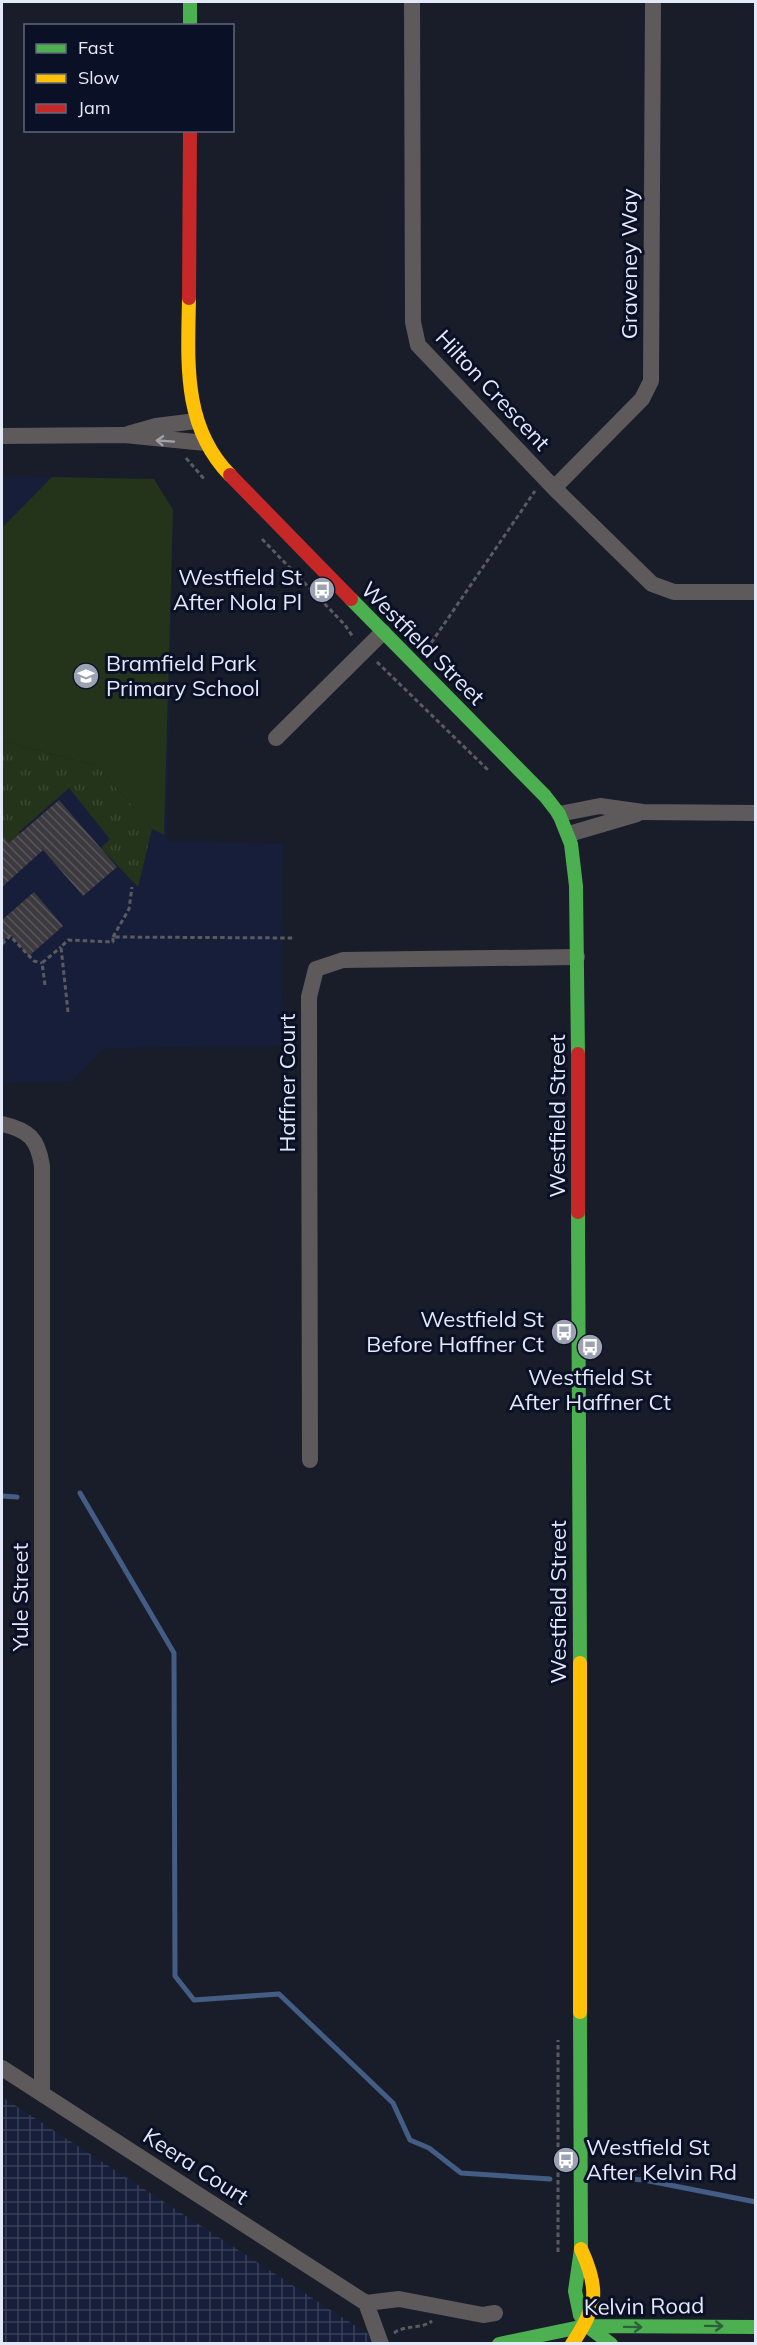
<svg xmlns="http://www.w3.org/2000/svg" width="757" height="2345" font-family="Mulish,sans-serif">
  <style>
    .built { fill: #161e3a }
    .industrial { fill: url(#industrial-grid) }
    .grass { fill: url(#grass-tufts) }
    .pitch { fill: #23341a }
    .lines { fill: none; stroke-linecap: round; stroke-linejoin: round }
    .stream { stroke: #445d85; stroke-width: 5 }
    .building { fill: url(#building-back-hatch) }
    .path { stroke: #5a5a60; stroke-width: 3; stroke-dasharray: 4.5 3; stroke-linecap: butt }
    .street { stroke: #5e595a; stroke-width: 16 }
    .fast { stroke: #4caf50; stroke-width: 14 }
    .slow { stroke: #ffc107; stroke-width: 14 }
    .jam { stroke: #c62828; stroke-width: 14 }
    .oneway { stroke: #a0a1aa }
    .oneway2 { stroke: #2b603b }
    .labels { text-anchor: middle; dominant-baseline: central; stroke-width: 6; stroke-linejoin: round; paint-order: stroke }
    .street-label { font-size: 22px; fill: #e3e9f9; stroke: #0a1026 }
    .poi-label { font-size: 22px; fill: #e3e9f9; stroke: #0a1026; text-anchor: end }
  </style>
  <defs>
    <pattern id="industrial-grid" width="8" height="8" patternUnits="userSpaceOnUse" patternTransform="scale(1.5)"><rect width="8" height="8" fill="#161e3a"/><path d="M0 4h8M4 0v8" fill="none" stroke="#383f57"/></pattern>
    <pattern id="grass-tufts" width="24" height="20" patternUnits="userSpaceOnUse" patternTransform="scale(1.5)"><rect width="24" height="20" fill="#23341a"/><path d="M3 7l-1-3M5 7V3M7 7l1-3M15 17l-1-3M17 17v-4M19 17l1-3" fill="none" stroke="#384831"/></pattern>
    <pattern id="building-back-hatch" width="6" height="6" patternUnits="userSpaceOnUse" patternTransform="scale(1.5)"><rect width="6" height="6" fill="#3c3a3f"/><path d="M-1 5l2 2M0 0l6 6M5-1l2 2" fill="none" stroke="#58565c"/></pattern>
  </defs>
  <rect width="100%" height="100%" fill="#191d2a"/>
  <!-- built -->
  <path class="built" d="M2,476L154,479L173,510L167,841L283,844L282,1046L104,1048L72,1081L2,1083Z"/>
  <!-- industrial -->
  <path class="industrial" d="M2,2097L343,2318L382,2343H2Z"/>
  <!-- grass -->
  <path class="grass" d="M2,741L98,766L152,829L138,887L101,848L110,839L69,788L19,832L30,845L19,855L2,835Z"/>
  <!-- pitch -->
  <path class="pitch" d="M52,477L154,479L173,510L164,835L152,829L98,766L2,741V528Z"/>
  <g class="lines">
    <!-- stream -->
    <path class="stream" d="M80,1493L174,1653L175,1976L194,2000L279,1994L393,2103L410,2140L429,2148L461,2173L550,2179
      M2,1496L17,1497
      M602,2177L644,2180L756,2202"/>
  </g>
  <!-- building -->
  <path class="building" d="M59,800L117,867L83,896L43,850L2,887V835L9,843Z
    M34,892L63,926L29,956L10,935L2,942V920Z"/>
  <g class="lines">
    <!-- path -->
    <path class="path" d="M186,458L205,480
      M262,539L345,625L353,637
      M427,649L535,491
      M377,662L489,771
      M113,937L129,909L132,887
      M2,944L10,936L34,961L42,963
      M45,985L42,963L61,947
      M68,1012L61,947L68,940L113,942V937L294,938
      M558,2252V2040
      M394,2333C407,2324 420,2330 432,2321"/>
    <!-- street -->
    <path class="street" d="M412,2L413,322L418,345L554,488L652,584L674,592H756
      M128,434L156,426L196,421
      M2,436L124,435L206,443
      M554,488L642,399L651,381L653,2
      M276,738L383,632
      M559,814L600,806L643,812L756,813
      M569,834L637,814
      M2,1124C29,1130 38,1139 42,1166V2092
      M310,1460L309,997L316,969L343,960L577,957
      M2,2068L366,2303L381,2344
      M366,2303L399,2299L483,2315L495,2313"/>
    <!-- fast -->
    <path class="fast" d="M190,2V26
      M351,599L545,796L559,814L571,844L576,886L578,1054
      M578,1212L580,1663
      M580,2012L581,2249L575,2291L580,2315L587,2326L611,2344
      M499,2344L585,2326L756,2327"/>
    <!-- slow -->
    <path class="slow" d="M189,298C188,361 182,426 230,475
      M580,1663V2012
      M572,2344C597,2307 600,2290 581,2249"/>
    <!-- jam -->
    <path class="jam" d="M189,298L190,130
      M230,475L351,599
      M578,1054V1212"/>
  </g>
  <!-- one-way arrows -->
  <defs><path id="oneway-shaft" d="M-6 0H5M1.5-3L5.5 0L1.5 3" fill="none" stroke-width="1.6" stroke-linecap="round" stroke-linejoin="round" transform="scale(1.5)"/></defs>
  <use class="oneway" href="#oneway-shaft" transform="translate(165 441) rotate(-176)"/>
  <g class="oneway2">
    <use href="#oneway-shaft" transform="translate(714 2326) rotate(1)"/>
    <use href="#oneway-shaft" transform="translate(633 2327) rotate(1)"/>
  </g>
  <!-- icons -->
  <defs>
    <g id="bus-disc" transform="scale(1.35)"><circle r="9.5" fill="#9ca2b1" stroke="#0a1026"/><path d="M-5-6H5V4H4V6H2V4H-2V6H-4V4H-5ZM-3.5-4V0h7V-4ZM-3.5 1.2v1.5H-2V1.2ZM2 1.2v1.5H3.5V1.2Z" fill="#fff"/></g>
    <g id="school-disc" transform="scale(1.35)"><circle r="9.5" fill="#9ca2b1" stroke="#0a1026"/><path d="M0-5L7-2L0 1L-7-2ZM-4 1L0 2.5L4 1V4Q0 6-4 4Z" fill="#fff"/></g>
  </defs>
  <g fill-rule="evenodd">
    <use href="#bus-disc" x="322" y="590"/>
    <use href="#school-disc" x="86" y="676"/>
    <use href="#bus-disc" x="564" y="1332"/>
    <use href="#bus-disc" x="590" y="1347"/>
    <use href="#bus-disc" x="566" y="2160"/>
  </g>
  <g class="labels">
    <!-- street labels -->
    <g class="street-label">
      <text transform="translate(629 264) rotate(-90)">Graveney Way</text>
      <text transform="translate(493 390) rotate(47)">Hilton Crescent</text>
      <text transform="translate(423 643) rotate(45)">Westfield Street</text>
      <text transform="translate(287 1083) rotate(-90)">Haffner Court</text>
      <text transform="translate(557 1116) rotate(-90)">Westfield Street</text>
      <text transform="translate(20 1597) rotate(-90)">Yule Street</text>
      <text transform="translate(558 1602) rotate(-90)">Westfield Street</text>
      <text transform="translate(196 2166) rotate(33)">Keera Court</text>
      <text transform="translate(644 2306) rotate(-1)">Kelvin Road</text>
    </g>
    <!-- poi labels -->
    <g class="poi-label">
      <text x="302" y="577">Westfield St<tspan x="302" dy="25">After Nola Pl</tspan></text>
      <text x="106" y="663" text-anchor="start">Bramfield Park<tspan x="106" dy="25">Primary School</tspan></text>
      <text x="544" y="1319">Westfield St<tspan x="544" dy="25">Before Haffner Ct</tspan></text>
      <text x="590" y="1377" text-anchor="middle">Westfield St<tspan x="590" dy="25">After Haffner Ct</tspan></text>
      <text x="586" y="2147" text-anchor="start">Westfield St<tspan x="586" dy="25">After Kelvin Rd</tspan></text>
    </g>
  </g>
  <!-- border -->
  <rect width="757" height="2345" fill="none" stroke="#e3e9f9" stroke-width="6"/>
  <!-- legend -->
  <rect x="24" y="24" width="210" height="108" fill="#0a1026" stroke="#61677a" stroke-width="1.5"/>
  <rect x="36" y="44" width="30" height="9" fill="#4caf50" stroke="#61677a" stroke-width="1.5"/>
  <text x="78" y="54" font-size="18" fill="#e3e9f9">Fast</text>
  <rect x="36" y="74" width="30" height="9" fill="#ffc107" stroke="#61677a" stroke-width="1.5"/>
  <text x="78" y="84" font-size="18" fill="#e3e9f9">Slow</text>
  <rect x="36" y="104" width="30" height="9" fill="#c62828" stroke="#61677a" stroke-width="1.5"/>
  <text x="78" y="114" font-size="18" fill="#e3e9f9">Jam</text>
</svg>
